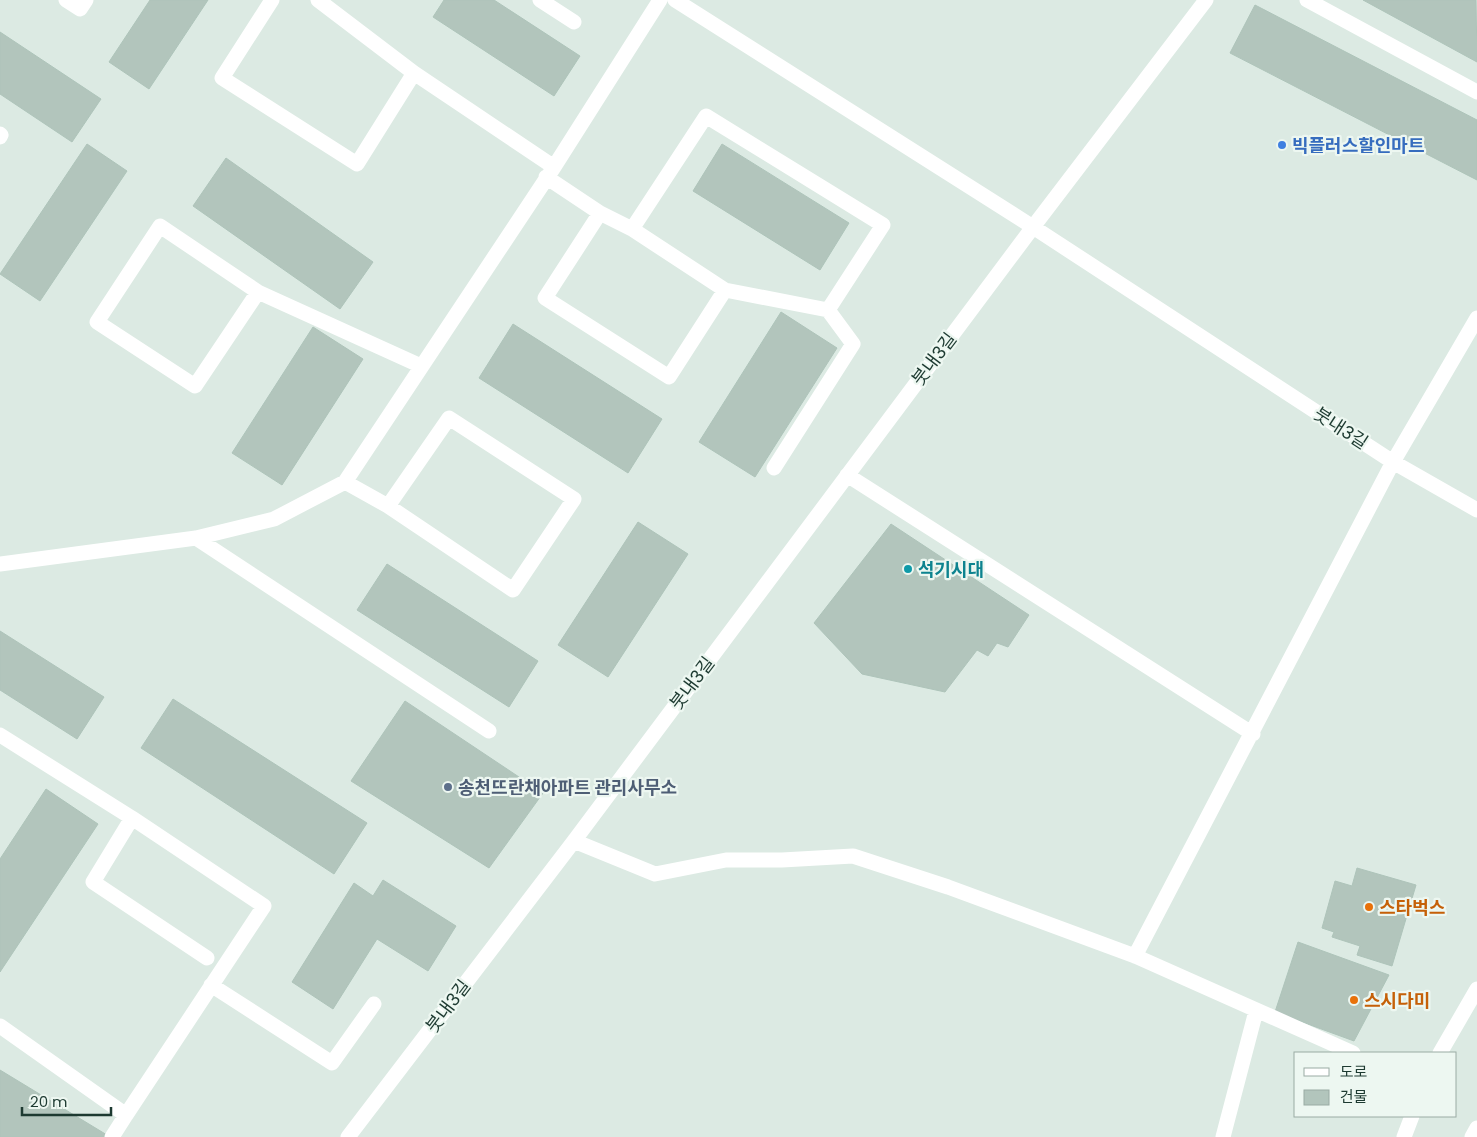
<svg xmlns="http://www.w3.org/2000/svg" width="1477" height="1137" font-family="Poppins,'Noto Sans KR',sans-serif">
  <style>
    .building { fill: #b2c5bc; stroke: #aec4ba }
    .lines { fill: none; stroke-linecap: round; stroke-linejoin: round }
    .minor { stroke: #fff; stroke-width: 15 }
    .shop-dot { fill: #3f7fe0; stroke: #edf7f1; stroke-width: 2 }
    .culture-dot { fill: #0f9aa8; stroke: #edf7f1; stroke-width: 2 }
    .service-dot { fill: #5c6f8a; stroke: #edf7f1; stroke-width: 2 }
    .food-dot { fill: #e8710a; stroke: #edf7f1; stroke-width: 2 }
    .labels { text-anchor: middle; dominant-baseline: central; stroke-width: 4.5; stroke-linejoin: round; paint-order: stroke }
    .shop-label { font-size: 18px; font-weight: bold; fill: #366cbe; stroke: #edf7f1; text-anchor: start }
    .street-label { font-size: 18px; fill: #1d3a31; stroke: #edf7f1 }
    .culture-label { font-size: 18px; font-weight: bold; fill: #0d838f; stroke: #edf7f1; text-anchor: start }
    .service-label { font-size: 18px; font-weight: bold; fill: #4e5e75; stroke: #edf7f1; text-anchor: start }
    .food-label { font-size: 18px; font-weight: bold; fill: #c56008; stroke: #edf7f1; text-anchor: start }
  </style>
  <rect width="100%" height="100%" fill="#dceae3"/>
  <!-- building -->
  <path class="building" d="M150,0H208L149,89L109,62Z
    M444,0H494L580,56L554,96L433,17Z
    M1363,0H1476L1477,62Z
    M1255,5L1477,120V180L1230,53Z
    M0,32L101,99L72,142L0,94Z
    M87,144L127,171L40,301L0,274Z
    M722,144L849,223L820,270L693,191Z
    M226,158L373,262L340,309L193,206Z
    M781,312L837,348L755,477L699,442Z
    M513,324L662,419L628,473L479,378Z
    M313,327L363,359L282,485L232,453Z
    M638,522L688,554L608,677L558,645Z
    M891,524L1029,615L1008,647L997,643L988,656L977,650L945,692L862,674L814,623Z
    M387,564L538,661L509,707L357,610Z
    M0,631L104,697L77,739L0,690Z
    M173,699L367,823L334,874L141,748Z
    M405,701L543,793L489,868L351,781Z
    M46,789L98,824L0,972V859Z
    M1357,868L1416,885L1392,966L1357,955L1360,946L1332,937L1334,932L1322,928L1335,881L1352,886Z
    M383,880L456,926L428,971L377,939L333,1009L292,982L354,883L373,896Z
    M1298,942L1389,975L1354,1041L1275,1012Z
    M0,1070L107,1135L106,1137H0Z"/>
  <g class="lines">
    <!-- minor -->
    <path class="minor" d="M66,0L80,9L86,0
      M272,0L222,78L357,164L414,73
      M318,0L414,73L554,167
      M540,0L574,22
      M675,0L1033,227L1393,462L1477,510
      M1307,0L1477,92
      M0,134L1,135L0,137
      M546,177L600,213L632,229L725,290L669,377L545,298L600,213
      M632,229L706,116L883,225L828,310L725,290
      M258,292L195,386L97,322L160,226L258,292L421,366
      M774,468L853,344L828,310
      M847,475L1253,734
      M345,482L388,506L513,590L574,499L449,418L388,506
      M196,538L489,731
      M0,564L196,538L274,519L345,482L554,167L660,0
      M0,735L132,818L264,906L126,1115L0,1026
      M132,818L93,882L207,958
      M574,841L655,874L726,860H782L853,856L948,887L1135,956L1353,1053
      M1135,956L1393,462L1477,318
      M211,985L332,1063L374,1004
      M1440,1053L1477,989
      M112,1137L126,1115
      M348,1137L574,841L1033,227L1206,0
      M1223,1137L1256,1011
      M1404,1137L1412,1116
      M1472,1137L1477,1128"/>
  </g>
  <!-- markers -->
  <circle class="shop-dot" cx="1282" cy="145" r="5"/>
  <circle class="culture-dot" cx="908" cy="569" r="5"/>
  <circle class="service-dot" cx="448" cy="787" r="5"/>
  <g class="food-dot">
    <circle cx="1369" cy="907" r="5"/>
    <circle cx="1354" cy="1000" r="5"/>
  </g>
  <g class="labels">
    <!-- shop labels -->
    <g class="shop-label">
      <text x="1292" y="145">빅플러스할인마트</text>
    </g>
    <!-- street labels -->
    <g class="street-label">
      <text transform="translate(934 359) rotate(-53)">붓내3길</text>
      <text transform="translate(1341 428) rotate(33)">붓내3길</text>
      <text transform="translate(692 683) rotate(-53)">붓내3길</text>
      <text transform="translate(448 1006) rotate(-53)">붓내3길</text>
    </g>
    <!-- culture labels -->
    <g class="culture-label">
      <text x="918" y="569">석기시대</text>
    </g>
    <!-- service labels -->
    <g class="service-label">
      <text x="458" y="787">송천뜨란채아파트 관리사무소</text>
    </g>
    <!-- food labels -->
    <g class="food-label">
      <text x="1379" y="907">스타벅스</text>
      <text x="1364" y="1000">스시다미</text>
    </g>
  </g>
  <!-- legend -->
  <rect x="1294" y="1052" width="162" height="65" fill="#edf7f1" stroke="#9aaba4"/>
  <rect x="1304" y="1068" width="25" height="8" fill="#ffffff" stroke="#9aaba4"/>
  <text x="1340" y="1077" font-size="15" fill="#1d3a31">도로</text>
  <rect x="1304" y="1090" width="25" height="15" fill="#b2c5bc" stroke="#9aaba4"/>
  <text x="1340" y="1102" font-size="15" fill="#1d3a31">건물</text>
  <!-- scale -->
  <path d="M22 1107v8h89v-8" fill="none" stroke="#1d3a31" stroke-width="2.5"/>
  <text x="30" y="1107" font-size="15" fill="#1d3a31" stroke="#edf7f1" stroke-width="4" paint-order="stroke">20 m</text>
</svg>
